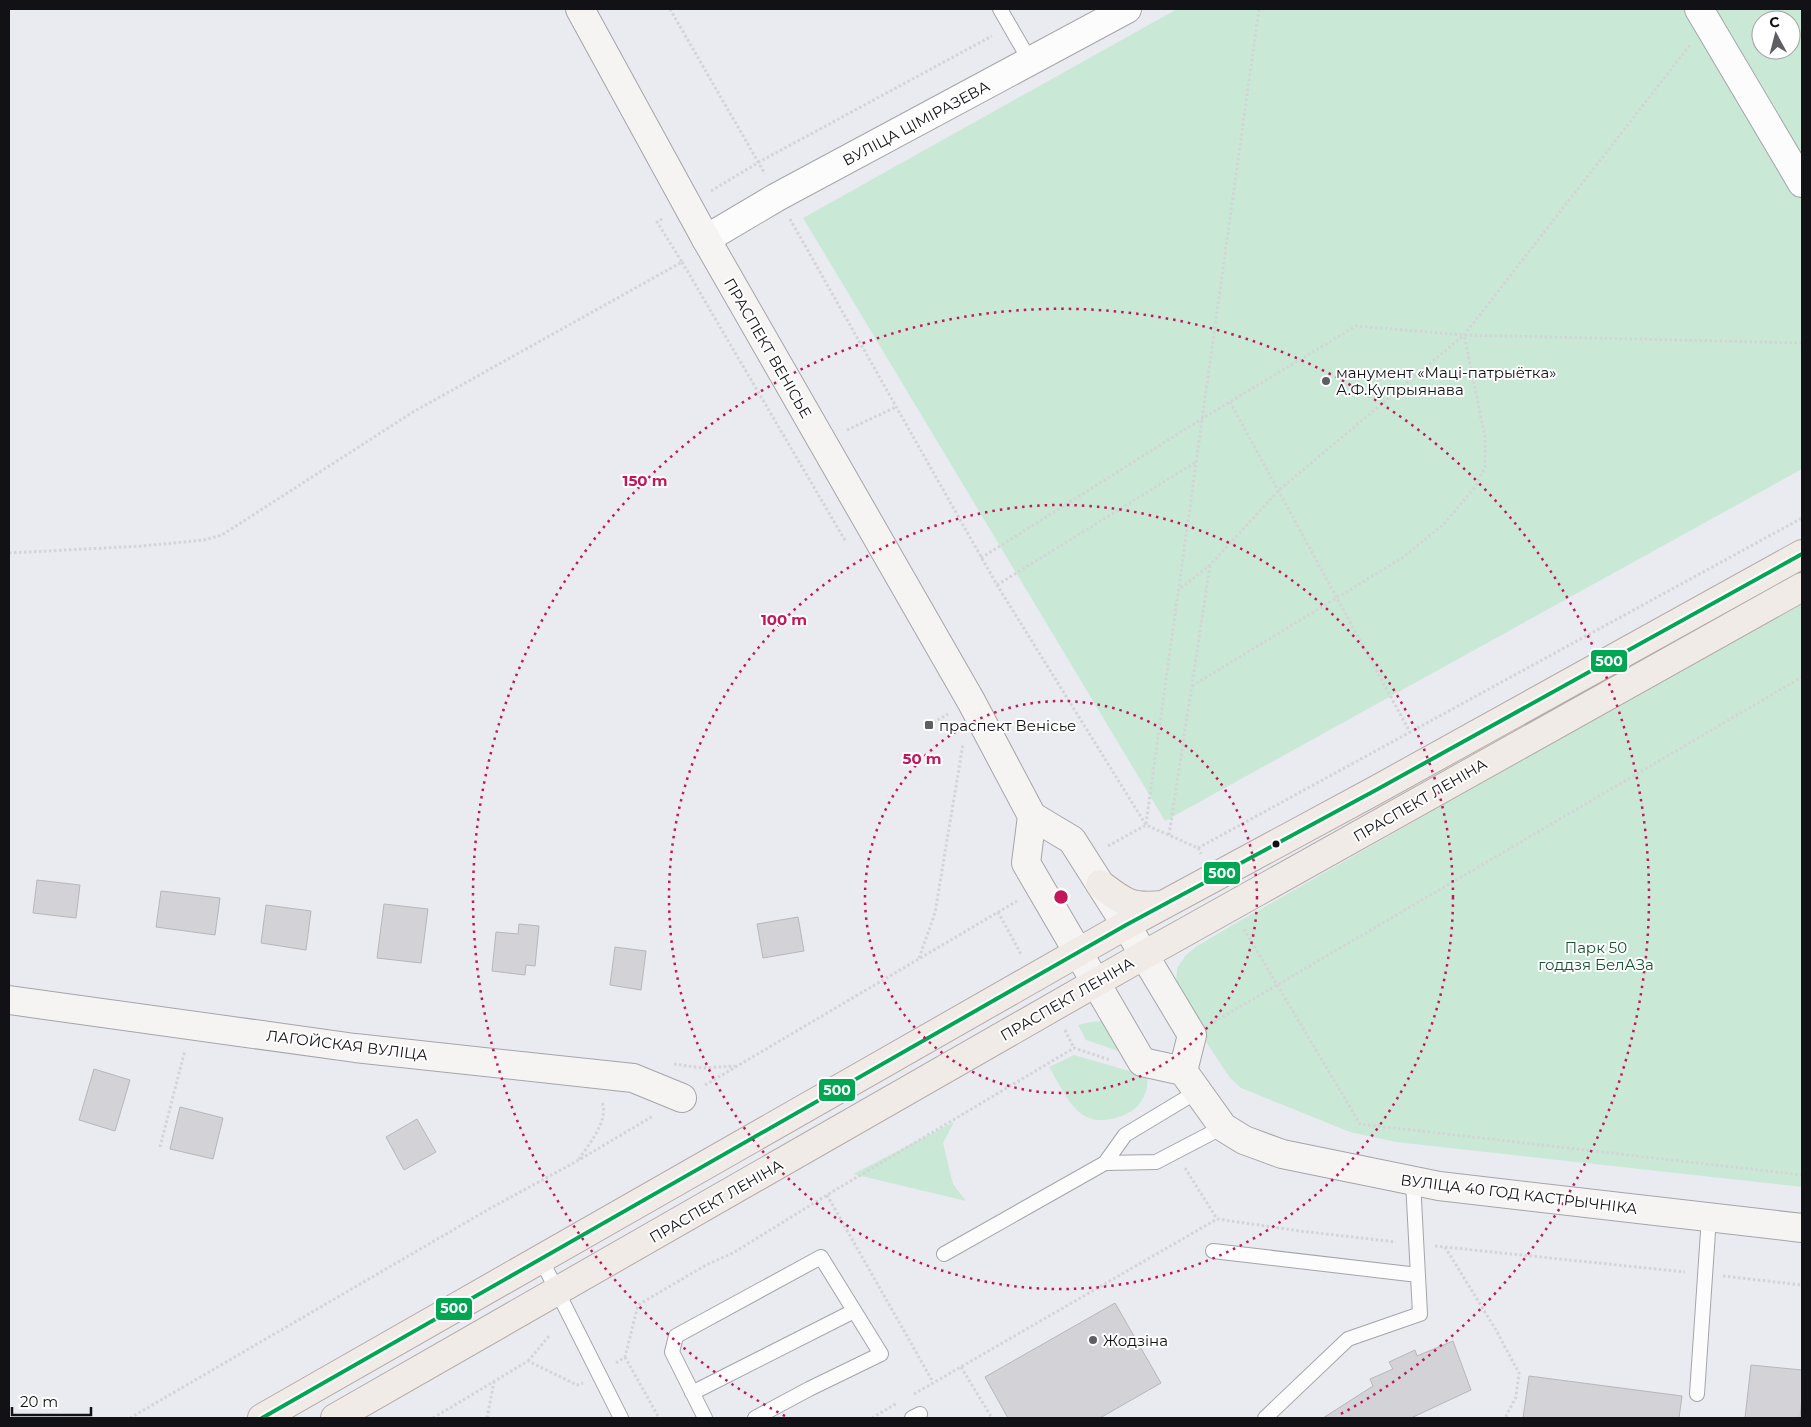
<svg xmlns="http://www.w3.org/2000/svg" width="1811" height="1427" font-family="Montserrat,sans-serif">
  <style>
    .green { fill: #c9e9d6; fill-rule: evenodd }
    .building { fill: #d2d2d7; stroke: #b6b6bb }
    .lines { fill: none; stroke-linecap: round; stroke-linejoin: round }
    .lane-casing { stroke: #a4a5a9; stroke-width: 16 }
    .street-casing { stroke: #a4a5a9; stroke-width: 30 }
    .secondary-casing { stroke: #a4a5a9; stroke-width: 30 }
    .primary-casing { stroke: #b5aba7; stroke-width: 30 }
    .path { stroke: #d4d4d6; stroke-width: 3; stroke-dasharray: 2.5 2.5; stroke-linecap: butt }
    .lane { stroke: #fcfcfd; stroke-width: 14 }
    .street { stroke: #fcfcfd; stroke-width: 28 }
    .secondary { stroke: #f6f4f3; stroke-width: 28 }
    .primary { stroke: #f1ebe8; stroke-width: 28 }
    .bus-1-casing { stroke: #fff; stroke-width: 8 }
    .bus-1 { stroke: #00a651; stroke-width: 4 }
    .ring { fill: none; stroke: #c2185b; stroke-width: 2.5; stroke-dasharray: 2.5 5 }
    .poi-dot { fill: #5e5e63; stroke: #fff; stroke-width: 2 }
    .bus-dot { fill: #121216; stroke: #fff; stroke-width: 2 }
    .labels { text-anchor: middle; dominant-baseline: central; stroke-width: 4; stroke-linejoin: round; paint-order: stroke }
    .street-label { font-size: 15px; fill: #121216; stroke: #fff }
    .poi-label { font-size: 15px; fill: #121216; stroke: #fff; text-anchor: start }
    .park-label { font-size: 15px; fill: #12542f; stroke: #fff }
    .centre { fill: #c2185b; stroke: #fff; stroke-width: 2.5 }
    .ring-label { font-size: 15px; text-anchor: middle; font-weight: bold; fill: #c2185b; stroke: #fff; stroke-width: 4; stroke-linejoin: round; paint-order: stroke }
    .line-badge { stroke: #fff; stroke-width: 2 }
    .badge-label { font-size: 14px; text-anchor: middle; font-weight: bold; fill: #fff }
  </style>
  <rect width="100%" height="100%" fill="#eaebf1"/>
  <!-- green -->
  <path class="green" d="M1177,9H1802V469L1165,821L803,218ZM1761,20H1791V50H1761Z
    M1802,600V1187L1396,1142L1350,1132L1241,1088L1230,1078L1185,1010L1176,983L1177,968L1186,955L1197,946L1231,926Z
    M1105,1021L1133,1056L1086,1040L1078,1025L1091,1022Z
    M1074,1055L1133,1072L1146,1066C1152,1094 1140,1113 1112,1119C1105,1120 1096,1121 1089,1118C1071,1112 1059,1083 1049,1067Z
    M954,1122L943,1143L953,1184L966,1201L853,1174Z"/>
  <!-- building -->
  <path class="building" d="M37,880L80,885L76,918L33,913Z
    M161,891L220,898L215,935L156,927Z
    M384,904L428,909L421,963L377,958Z
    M266,905L311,911L306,950L261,943Z
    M798,917L804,951L763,958L757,924Z
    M519,924L539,926L535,966L526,965L525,975L492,971L496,932L518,934Z
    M615,947L646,951L641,990L610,985Z
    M94,1069L130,1080L115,1131L79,1120Z
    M180,1107L223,1118L213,1159L170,1149Z
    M417,1119L436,1152L404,1170L386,1137Z
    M1115,1303L1161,1383L1100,1418H1008L985,1377Z
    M1453,1341L1471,1390L1411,1418H1323L1373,1386L1370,1379L1393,1369L1389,1362L1415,1350L1417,1356Z
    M1751,1365L1802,1370V1398L1800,1418H1745Z
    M1529,1376L1682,1396L1679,1418H1523Z"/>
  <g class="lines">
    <!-- lane casing -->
    <g class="lane-casing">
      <path id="lane" d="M1000,9L1030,61
        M1105,1163L1156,1162L1223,1127
        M1213,1251L1418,1275
        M944,1254L1105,1163L1125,1135L1198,1091
        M541,1259L621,1418
        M692,1393L854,1311
        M1697,1394L1709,1217
        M705,1418L672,1352L676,1336L821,1257L881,1354L809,1389L755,1418
        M912,1418L920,1414
        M1265,1418L1348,1339L1420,1314L1413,1181"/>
    </g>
    <!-- street casing -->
    <g class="street-casing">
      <path id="street" d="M1699,9L1802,183
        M706,239L777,197L1127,9"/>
    </g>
    <!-- secondary casing -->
    <g class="secondary-casing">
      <path id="secondary" d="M580,9L706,239L971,701L1032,816L1072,840L1126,925L1192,1035L1183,1071
        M1032,816L1026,863L1142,1062L1183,1071L1223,1127L1244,1140L1282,1154L1439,1186L1802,1228
        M9,1000L355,1048L633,1078L682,1098"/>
    </g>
    <!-- primary casing -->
    <g class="primary-casing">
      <path id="primary" d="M1100,884C1125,903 1130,908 1162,905
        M262,1418L1126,925L1376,790L1802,554
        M335,1418L1144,955L1802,587"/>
    </g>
    <!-- path -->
    <path class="path" d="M670,9L765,174
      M711,191L759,162L992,36
      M790,219L997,585L1146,825L1198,848L1201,854
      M682,262L846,542
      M1230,402L1410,732
      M847,430L896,407
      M9,553L142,546L204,540L222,535L413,412L682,262L657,222L664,218
      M981,558L1203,418L1356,326L1464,335L1802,343
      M997,585L1196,462
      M1181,588L1210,565L1279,490L1464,335L1690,45
      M1192,686L1402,558L1444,524L1475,487L1485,467V437L1464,335
      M929,725L948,714
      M1146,824L1259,9
      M1169,835L1210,566
      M1108,846L1146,825
      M1198,848L1802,518
      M998,912L1022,956
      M1244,929L1360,1124L1802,1175
      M919,958L935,913L963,744
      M1214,1022L1802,677
      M1065,1030L1074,1048
      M674,1064L702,1068L735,1066
      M705,1085L1017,901
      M160,1147L185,1050
      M579,1159C589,1144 609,1121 602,1102
      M1185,1168L1217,1219
      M827,1195L933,1382
      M1435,1246L1685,1272
      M1445,1247L1496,1330L1519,1373L1516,1397L1505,1418
      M1723,1276L1802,1285
      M625,1357L659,1418
      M528,1361L549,1336
      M616,1363L625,1357L638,1305L706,1265L733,1253L827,1195L1074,1048L1110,1060
      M961,1367L992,1418
      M914,1394L1217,1219L1300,1231L1396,1242
      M130,1418L489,1209L579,1160L653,1116
      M433,1418L528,1361L577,1385L583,1383
      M487,1418L494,1382
      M872,1418L897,1403"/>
    <!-- lane -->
    <use href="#lane" class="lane"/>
    <!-- street -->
    <use href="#street" class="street"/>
    <!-- secondary -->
    <use href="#secondary" class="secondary"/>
    <!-- primary -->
    <use href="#primary" class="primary"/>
    <!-- bus-1 casing -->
    <g class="bus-1-casing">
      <path id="bus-1" d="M262,1418L1126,925L1376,790L1802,554"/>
    </g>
    <!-- bus-1 -->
    <use href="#bus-1" class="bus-1"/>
  </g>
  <!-- distance rings -->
  <g class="ring">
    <circle cx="1061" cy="897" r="196"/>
    <circle cx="1061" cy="897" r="392"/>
    <path d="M785 1416A588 588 0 1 1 1337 1416"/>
  </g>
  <!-- markers -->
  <g class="poi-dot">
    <circle cx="1326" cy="381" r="5"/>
    <rect x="924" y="720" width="10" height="10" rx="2.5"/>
    <circle cx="1093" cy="1340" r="5"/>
  </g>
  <circle class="bus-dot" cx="1276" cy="844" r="4.5"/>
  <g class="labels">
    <!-- street labels -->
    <g class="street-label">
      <text transform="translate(916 123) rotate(-28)">ВУЛІЦА ЦІМІРАЗЕВА</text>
      <text transform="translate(768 348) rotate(60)">ПРАСПЕКТ ВЕНІСЬЕ</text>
      <text transform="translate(1420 800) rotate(-30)">ПРАСПЕКТ ЛЕНІНА</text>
      <text transform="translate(1067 999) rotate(-30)">ПРАСПЕКТ ЛЕНІНА</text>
      <text transform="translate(347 1045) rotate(7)">ЛАГОЙСКАЯ ВУЛІЦА</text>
      <text transform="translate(1519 1194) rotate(7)">ВУЛІЦА 40 ГОД КАСТРЫЧНІКА</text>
      <text transform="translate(716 1201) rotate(-30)">ПРАСПЕКТ ЛЕНІНА</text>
    </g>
    <!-- poi labels -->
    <g class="poi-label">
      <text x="1336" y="372">манумент «Маці-патрыётка»<tspan x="1336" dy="17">А.Ф.Купрыянава</tspan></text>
      <text x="939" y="725">праспект Венісье</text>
      <text x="1103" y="1340">Жодзіна</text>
    </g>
    <!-- park labels -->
    <g class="park-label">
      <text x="1596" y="947">Парк 50<tspan x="1596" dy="17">годдзя БелАЗа</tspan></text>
    </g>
  </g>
  <circle cx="1061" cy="897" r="8" class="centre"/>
  <g class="ring-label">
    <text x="645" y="486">150 m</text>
    <text x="784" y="625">100 m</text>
    <text x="922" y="764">50 m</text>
  </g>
  <g class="line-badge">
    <rect x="1590" y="649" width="38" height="24" rx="5" fill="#00a651"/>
    <rect x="1203" y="861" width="38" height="24" rx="5" fill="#00a651"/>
    <rect x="818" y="1078" width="38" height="24" rx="5" fill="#00a651"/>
    <rect x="435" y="1297" width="38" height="24" rx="5" fill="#00a651"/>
  </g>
  <g class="badge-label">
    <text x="1609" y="666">500</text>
    <text x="1222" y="878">500</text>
    <text x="837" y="1095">500</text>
    <text x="454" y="1313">500</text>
  </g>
  <!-- border -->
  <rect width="1811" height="1427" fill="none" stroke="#121216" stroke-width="20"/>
  <!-- north arrow -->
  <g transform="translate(1776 35) rotate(353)"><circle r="24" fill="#ffffff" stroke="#a0a0a2"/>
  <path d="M0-4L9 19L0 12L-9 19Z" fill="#5e5e63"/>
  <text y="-8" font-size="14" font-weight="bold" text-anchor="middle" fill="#121216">С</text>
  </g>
  <!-- scale -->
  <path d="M12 1407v8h79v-8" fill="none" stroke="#121216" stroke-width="2.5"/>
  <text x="20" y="1407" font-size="15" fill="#121216" stroke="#ffffff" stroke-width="4" paint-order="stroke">20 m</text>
</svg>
